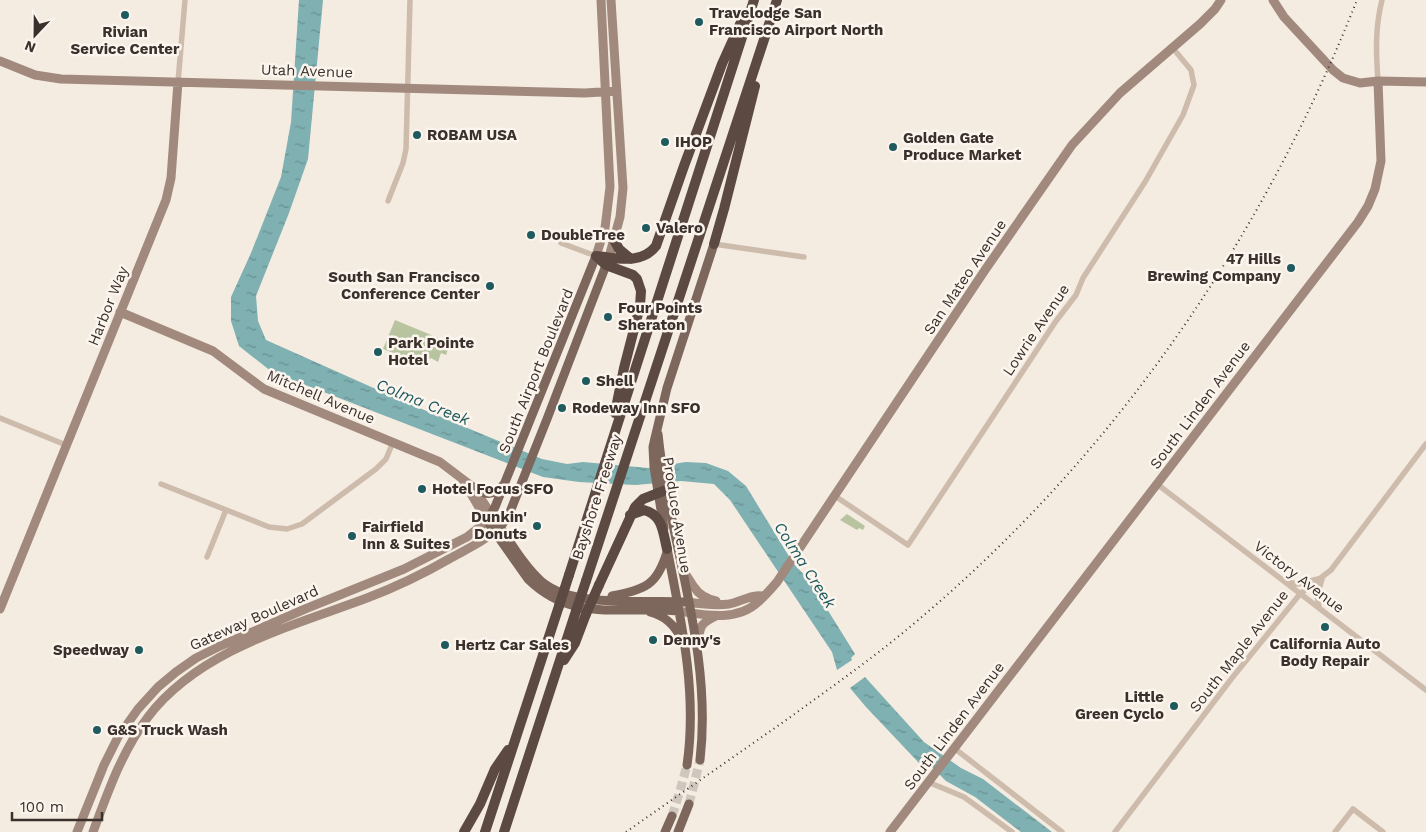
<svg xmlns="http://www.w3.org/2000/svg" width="1426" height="832" font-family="'Work Sans',sans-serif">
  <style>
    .green { fill: #b8c4a0 }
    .water { fill: url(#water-ripples) }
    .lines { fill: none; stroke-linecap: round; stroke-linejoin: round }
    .primary-tunnel { stroke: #cfc6bd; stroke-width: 9; stroke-dasharray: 9 4.5; stroke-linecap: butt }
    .street { stroke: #cdbbac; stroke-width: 5.5 }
    .secondary { stroke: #a18a7d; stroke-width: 9 }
    .primary { stroke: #7d675c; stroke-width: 9 }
    .highway { stroke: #5c4a42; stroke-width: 10 }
    .rail { stroke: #3b302b; stroke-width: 2; stroke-dasharray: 1 4; stroke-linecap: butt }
    .highway-bridge { stroke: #5c4a42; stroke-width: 10 }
    .poi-dot { fill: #1f5a5e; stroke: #fbf5ee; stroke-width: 2 }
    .labels { text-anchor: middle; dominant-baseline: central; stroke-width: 5; stroke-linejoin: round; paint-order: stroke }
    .poi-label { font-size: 15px; font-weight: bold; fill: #3b302b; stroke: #fbf5ee; text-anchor: start }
    .street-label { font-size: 15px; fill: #3b302b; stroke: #fbf5ee }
    .water-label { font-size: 16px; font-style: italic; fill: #1f5a5e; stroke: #fbf5ee }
  </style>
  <defs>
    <pattern id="water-ripples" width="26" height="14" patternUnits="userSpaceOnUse" patternTransform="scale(1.25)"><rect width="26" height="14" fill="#7fb0b2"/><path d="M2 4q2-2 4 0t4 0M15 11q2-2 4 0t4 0" fill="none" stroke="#699091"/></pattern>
  </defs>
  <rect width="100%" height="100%" fill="#f4ebe1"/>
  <!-- green -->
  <path class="green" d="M395,320L453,344L451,350L448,349L446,355L441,353L438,362L431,358L427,361L421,359L419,363L383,349Z
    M847,514L865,526L863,530L859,528L857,530L840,520Z"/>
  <!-- water -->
  <path class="water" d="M299,0H323L308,159L289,213L256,296L258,321L266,340L405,402L542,459L567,464L583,462L648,468L686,462L706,463L728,471L746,486L793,563L809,580L855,654L851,658L852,660L837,670L832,652L730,500L714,484L681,481L635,485L579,482L543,477L272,372L239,346L231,321V297L251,253L281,177L291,122Z
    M865,677L924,742L961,768L983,779L1052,832H1021L975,797L946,781L932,767L919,763L866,707L850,688Z"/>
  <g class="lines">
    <!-- primary-tunnel -->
    <path class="primary-tunnel" d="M689,804L700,760
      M672,816L680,791L687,765"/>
    <!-- street -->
    <path class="street" d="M1378,81C1376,53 1375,27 1382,0
      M178,82L185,0
      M388,201L403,163L406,149L410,0
      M561,243L596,256
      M714,244L804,257
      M0,418L66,445
      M161,484L269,527L287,529L302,524L376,469L386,459L393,442
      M1157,484L1426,690
      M835,496L908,545L1056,321L1076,295L1083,278L1145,182L1183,115L1194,85L1191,70L1172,47
      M207,557L226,510
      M1286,582L1298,584L1318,579
      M1319,606L1317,596L1322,579
      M954,748L1062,832
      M928,782L964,797L1012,832
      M1115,832L1232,678L1300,594L1331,570L1426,444
      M1335,832L1353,809L1383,832"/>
    <!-- secondary -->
    <path class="secondary" d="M1273,0L1284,17L1333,70L1343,78L1360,83L1378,81L1426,82
      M0,61L35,75L61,79L585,93L617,91
      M596,256L605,228L610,187L601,0
      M609,257L620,217L623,188L611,0
      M684,573C689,577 690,582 694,587C699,595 707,599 716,601
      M688,602C701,604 715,606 729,604C740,602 752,594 763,596
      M0,609L166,200L171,178L178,82
      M678,611C704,615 737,622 758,602C765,596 771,589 777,582L985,270L1072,145L1120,93L1200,24L1215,9L1221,0
      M698,644C700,627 699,624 716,616
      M77,832L104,765L118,737L138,709L158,687L176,672L196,658L220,646L305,609L404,569L467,537L487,521L463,480
      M93,832C108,792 122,751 148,717C199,650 292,626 367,598C396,587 423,574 449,559C467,549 485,541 500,527L473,487L440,462L264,389L213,351L120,312
      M890,832L1358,222L1368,206L1375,189L1381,161L1378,81"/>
    <!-- primary -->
    <path class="primary" d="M596,256L495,507L487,521L528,579C574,624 622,605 678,611
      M608,260L547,419L508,517L500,527C513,546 525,567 542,582C574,609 647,599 688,602
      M658,434C669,543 713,649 700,760
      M473,487C484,496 494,496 503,485
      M664,528L654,467L653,447L655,438L667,388L714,244
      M666,543C680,616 698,690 687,765
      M612,596C645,589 657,586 667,552
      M650,612C665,616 674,624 681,638
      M665,832L672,816
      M678,832L689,804"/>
    <!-- highway -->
    <path class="highway" d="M614,240L619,249L631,259
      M714,244L724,209L755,86
      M596,256C617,258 641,265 656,246L684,166L722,64L741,22
      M596,256L606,265L633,275L637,279L641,291L640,306L624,368L615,413
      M630,515L644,510C663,515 663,533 667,549
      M569,575L754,0
      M586,581L777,0
      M599,585L635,507L643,499L666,490
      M564,660L575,643L586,614
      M464,832L480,804L495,769L508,750
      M485,832L559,606
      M504,832L576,611"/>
    <!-- rail -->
    <path class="rail" d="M626,832C680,794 735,756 789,718C830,688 872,659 911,626C1112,459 1261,242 1357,0"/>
    <!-- highway-bridge -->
    <path class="highway-bridge" d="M559,606L569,575
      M576,611L586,581
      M586,614L599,585"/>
  </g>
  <!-- markers -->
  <g class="poi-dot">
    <circle cx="125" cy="15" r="5"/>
    <circle cx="699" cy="22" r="5"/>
    <circle cx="417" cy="135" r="5"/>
    <circle cx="665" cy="142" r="5"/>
    <circle cx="893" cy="147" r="5"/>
    <circle cx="646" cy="228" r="5"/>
    <circle cx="531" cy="235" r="5"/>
    <circle cx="1291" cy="268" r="5"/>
    <circle cx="490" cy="286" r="5"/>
    <circle cx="608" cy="317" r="5"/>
    <circle cx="378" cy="352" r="5"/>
    <circle cx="586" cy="381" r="5"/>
    <circle cx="562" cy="408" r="5"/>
    <circle cx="422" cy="489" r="5"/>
    <circle cx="537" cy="526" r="5"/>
    <circle cx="352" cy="536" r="5"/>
    <circle cx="1325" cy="627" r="5"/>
    <circle cx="653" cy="640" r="5"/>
    <circle cx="445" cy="645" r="5"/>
    <circle cx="139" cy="650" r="5"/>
    <circle cx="1174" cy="706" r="5"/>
    <circle cx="97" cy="730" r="5"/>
  </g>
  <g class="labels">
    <!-- poi labels -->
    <g class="poi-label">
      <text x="709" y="13">Travelodge San<tspan x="709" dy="17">Francisco Airport North</tspan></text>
      <text x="125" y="32" text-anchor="middle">Rivian<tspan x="125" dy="17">Service Center</tspan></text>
      <text x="427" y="135">ROBAM USA</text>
      <text x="903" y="138">Golden Gate<tspan x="903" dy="17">Produce Market</tspan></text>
      <text x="675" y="142">IHOP</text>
      <text x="656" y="228">Valero</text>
      <text x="541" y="235">DoubleTree</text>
      <text x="1281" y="259" text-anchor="end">47 Hills<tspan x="1281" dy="17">Brewing Company</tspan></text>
      <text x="480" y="277" text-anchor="end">South San Francisco<tspan x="480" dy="17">Conference Center</tspan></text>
      <text x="618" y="308">Four Points<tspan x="618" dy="17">Sheraton</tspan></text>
      <text x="388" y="343">Park Pointe<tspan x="388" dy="17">Hotel</tspan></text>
      <text x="596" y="381">Shell</text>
      <text x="572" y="408">Rodeway Inn SFO</text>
      <text x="432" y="489">Hotel Focus SFO</text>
      <text x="527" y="517" text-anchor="end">Dunkin'<tspan x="527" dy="17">Donuts</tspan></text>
      <text x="362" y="527">Fairfield<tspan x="362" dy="17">Inn &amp; Suites</tspan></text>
      <text x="663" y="640">Denny's</text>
      <text x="1325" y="644" text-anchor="middle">California Auto<tspan x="1325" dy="17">Body Repair</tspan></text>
      <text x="455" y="645">Hertz Car Sales</text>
      <text x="129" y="650" text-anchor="end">Speedway</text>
      <text x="1164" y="697" text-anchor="end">Little<tspan x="1164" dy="17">Green Cyclo</tspan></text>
      <text x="107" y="730">G&amp;S Truck Wash</text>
    </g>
    <!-- street labels -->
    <g class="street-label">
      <text transform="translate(307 71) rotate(2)">Utah Avenue</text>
      <text transform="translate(965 277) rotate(-56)">San Mateo Avenue</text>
      <text transform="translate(108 306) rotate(-68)">Harbor Way</text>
      <text transform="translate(1036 330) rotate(-56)">Lowrie Avenue</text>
      <text transform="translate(536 371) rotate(-68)">South Airport Boulevard</text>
      <text transform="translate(321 397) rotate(23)">Mitchell Avenue</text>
      <text transform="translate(1200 405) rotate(-53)">South Linden Avenue</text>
      <text transform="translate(597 497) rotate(-72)">Bayshore Freeway</text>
      <text transform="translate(677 515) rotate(81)">Produce Avenue</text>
      <text transform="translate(1299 577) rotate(37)">Victory Avenue</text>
      <text transform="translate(254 618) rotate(-24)">Gateway Boulevard</text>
      <text transform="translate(1239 651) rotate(-52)">South Maple Avenue</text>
      <text transform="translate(954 726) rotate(-53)">South Linden Avenue</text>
    </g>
    <!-- water labels -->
    <g class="water-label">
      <text transform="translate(423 402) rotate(22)">Colma Creek</text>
      <text transform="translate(805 565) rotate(57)">Colma Creek</text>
    </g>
  </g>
  <!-- north arrow -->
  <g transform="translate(35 35) rotate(202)" stroke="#fbf5ee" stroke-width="4" paint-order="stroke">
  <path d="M0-4L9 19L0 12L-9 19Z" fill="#3b302b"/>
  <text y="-8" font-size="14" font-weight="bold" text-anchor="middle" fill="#3b302b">N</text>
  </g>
  <!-- scale -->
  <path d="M12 812v8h90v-8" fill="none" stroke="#3b302b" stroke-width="2.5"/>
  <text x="20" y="812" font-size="15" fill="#3b302b" stroke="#fbf5ee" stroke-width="4" paint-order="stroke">100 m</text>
</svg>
